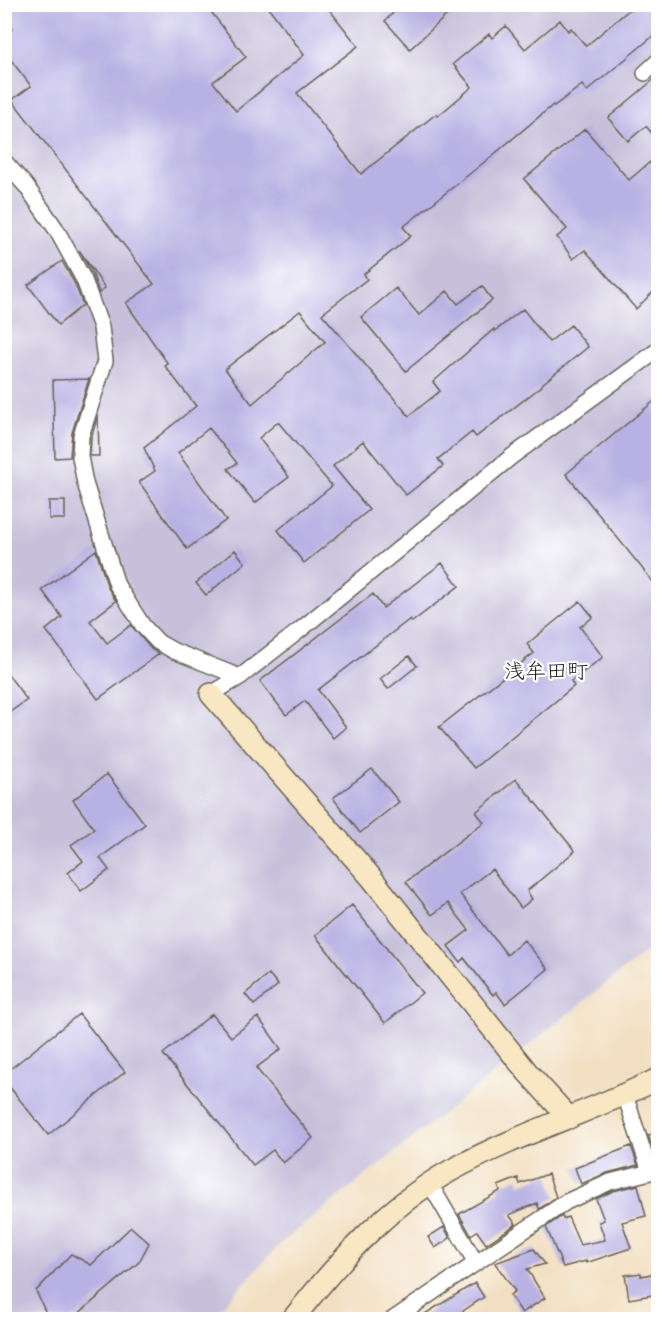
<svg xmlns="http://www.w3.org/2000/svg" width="663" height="1324" font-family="'Comic Neue','Klee One',sans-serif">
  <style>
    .industrial { fill: #c6c0da }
    .building { fill: #b8b1e3; fill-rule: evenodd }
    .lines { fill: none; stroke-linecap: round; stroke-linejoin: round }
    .street-casing { stroke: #676056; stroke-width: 18 }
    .secondary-casing { stroke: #676056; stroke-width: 24 }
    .street { stroke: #fff; stroke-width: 15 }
    .secondary { stroke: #f9e7c3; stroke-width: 21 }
    .labels { text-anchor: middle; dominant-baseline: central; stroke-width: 4.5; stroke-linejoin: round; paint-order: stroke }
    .quarter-label { font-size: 21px; fill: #1c1c1c; stroke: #fff }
  </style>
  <rect width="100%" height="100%" fill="#fff"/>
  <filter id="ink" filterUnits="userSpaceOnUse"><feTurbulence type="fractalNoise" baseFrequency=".0167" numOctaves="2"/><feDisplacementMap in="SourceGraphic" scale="12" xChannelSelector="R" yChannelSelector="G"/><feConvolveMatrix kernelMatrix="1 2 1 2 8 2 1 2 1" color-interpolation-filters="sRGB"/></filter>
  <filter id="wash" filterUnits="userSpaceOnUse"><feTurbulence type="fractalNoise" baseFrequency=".008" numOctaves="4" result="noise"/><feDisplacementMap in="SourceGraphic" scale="24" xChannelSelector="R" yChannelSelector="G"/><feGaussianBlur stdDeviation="1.35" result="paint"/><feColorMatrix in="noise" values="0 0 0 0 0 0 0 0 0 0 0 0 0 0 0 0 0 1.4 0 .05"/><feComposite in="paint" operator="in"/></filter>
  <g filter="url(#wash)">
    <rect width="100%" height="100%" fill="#f2dfc1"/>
    <!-- industrial -->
    <path class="industrial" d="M5,5H658V942L280,1244L211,1319L5,1320Z"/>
    <g id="blocks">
      <!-- building -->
      <path class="building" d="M4,4H205L246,57L213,82L236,111L304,55L266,4H325L358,46L297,93L361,174L436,114L438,116L472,87L453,64L489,34L492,38L506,26L525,49L560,20L568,31L571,28L586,46L636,4H658V32L587,91L582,85L554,106L553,105L492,156L403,227L411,236L364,274L367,279L322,314L409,416L440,391L433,382L494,329L495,331L523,309L549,342L571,325L588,347L541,385L542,386L476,437L472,432L438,459L443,466L406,495L363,441L333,466L369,510L304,563L278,530L332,486L278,422L259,438L289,477L255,503L228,469L237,463L209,428L178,453L226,520L187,549L139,482L155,471L144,448L196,406L165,366L168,364L126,303L154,284L12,100L31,86L4,51V35L12,29L4,20ZM300,311L325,342L252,404L225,369Z
        M402,4H459L410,49L385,21Z
        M658,76V141L646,126L628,141L608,118Z
        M585,129L629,180L650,162L658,173V287L636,309L585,250L573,259L557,237L567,229L524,179Z
        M79,250L105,288L99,293L93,275Z
        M62,261L75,284L83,305L58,325L28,285Z
        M482,286L492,300L406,371L361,317L396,288L419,315L447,291L458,304Z
        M89,379L72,433L70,457L55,458L53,380Z
        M658,398V588L566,474Z
        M98,415L99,456H90L91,438Z
        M49,501H65V519H49Z
        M96,550L108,588L116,601L90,621L107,643L131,625L151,649L159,654L98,699L46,630L62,617L42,590Z
        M235,550L245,563L206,595L196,583Z
        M442,563L459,586L412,622L410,619L318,690L346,727L333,738L305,701L286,715L260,681L373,594L383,608Z
        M580,601L593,617L580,627L603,657L571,681L574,686L474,768L439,727L534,653L527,644Z
        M409,656L417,666L388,689L380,679Z
        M4,669L27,700L4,716Z
        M372,769L399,802L360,833L333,798Z
        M107,774L145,824L100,858L109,870L81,891L68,873L83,861L71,845L94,829L73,800Z
        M516,779L575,851L527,891L532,899L521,908L492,869L460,894L507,955L524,940L548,969L505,1004L496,992L493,995L464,958L460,962L448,946L469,930L448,903L432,915L406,882L484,822L476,812Z
        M352,905L422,993L385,1023L315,935Z
        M269,974L278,985L254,1005L245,994Z
        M79,1014L125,1072L48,1135L4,1080V1074Z
        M212,1014L231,1037L258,1017L281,1049L256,1068L313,1138L283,1163L273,1150L253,1165L163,1054Z
        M658,1133V1161L657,1160L648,1135Z
        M631,1146L638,1165L607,1173L581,1184L575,1168Z
        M548,1174L556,1197L539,1209L537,1203L509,1215L516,1224L486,1244L477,1231L471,1235L459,1214L500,1191L498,1186L518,1178L520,1184Z
        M638,1185L646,1216L622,1222L631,1248L586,1263V1261L563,1267L546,1227L562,1216L563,1219L568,1217L580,1245L605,1240L599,1222L604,1220L596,1199L613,1191Z
        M131,1227L149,1243L139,1262L71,1320H49L36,1291L71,1254L91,1265Z
        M444,1227L450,1238L435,1248L428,1237Z
        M534,1249L545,1264L527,1269L545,1298L522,1313L510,1295L515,1291L495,1263Z
        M641,1273V1276L657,1273L658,1294L629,1299L625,1275Z
        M475,1283L484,1297L460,1313L464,1320H415Z"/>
    </g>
  </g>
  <g filter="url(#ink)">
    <use href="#blocks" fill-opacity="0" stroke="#676056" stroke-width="1.5"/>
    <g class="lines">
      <!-- street casing -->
      <g class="street-casing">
        <path id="street" d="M645,73L658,61
          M4,161L26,186L56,229L84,280L101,327L105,361L81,436L80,457L85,483L117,585L143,626L158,642L174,651L240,677
          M211,694L240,677L300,630L511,457L658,350
          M625,1095L650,1172
          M430,1184L476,1263
          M392,1320L566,1202L610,1182L658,1170"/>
      </g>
      <!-- secondary casing -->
      <g class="secondary-casing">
        <path id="secondary" d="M211,694L370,876L528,1073L569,1118
          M292,1320C337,1263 386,1207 450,1171C517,1134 590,1112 658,1079"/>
      </g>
      <!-- street -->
      <use href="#street" class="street"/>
      <!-- secondary -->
      <use href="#secondary" class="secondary"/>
    </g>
  </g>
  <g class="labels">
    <!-- quarter labels -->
    <g class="quarter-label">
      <text x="546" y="671">浅牟田町</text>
    </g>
  </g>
  <!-- margin -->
  <rect width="663" height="1324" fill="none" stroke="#fff" stroke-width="24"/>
</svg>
